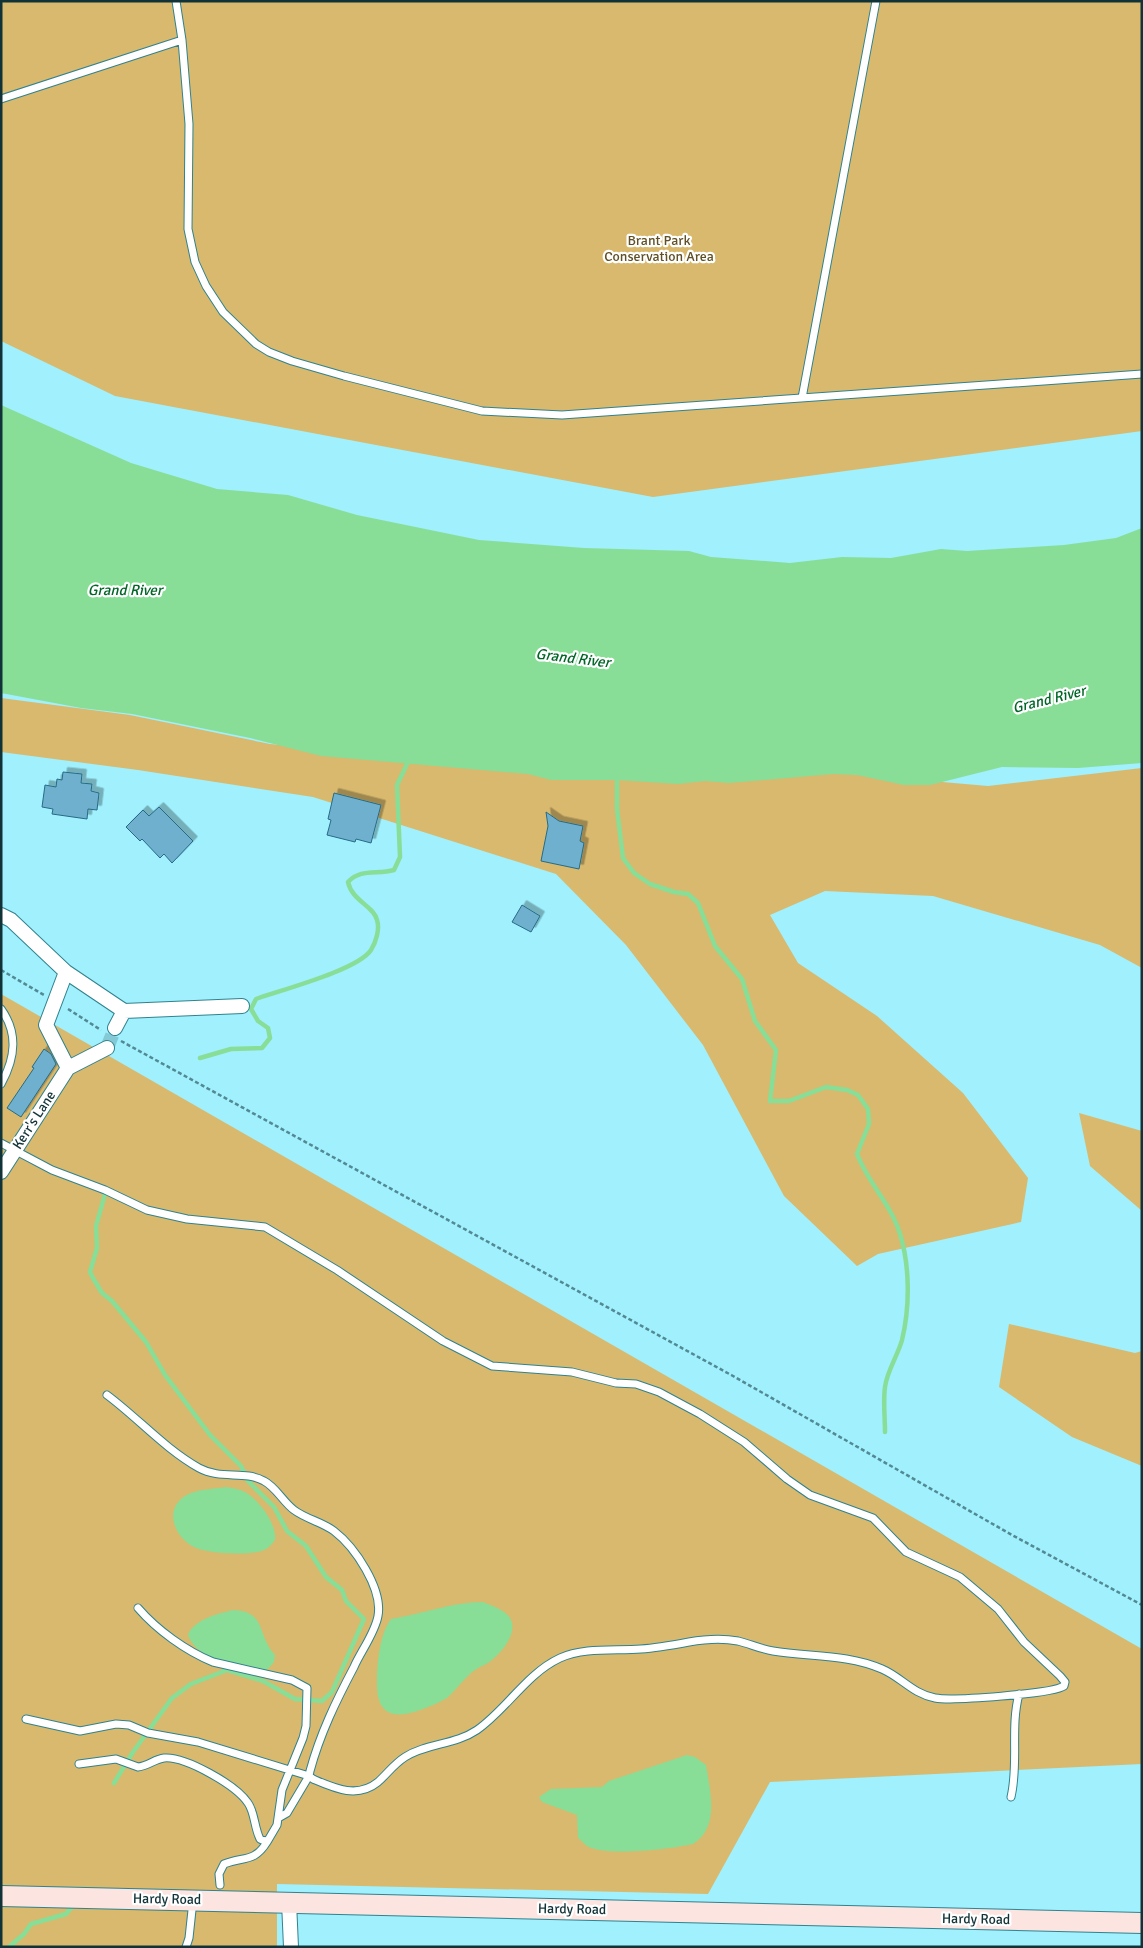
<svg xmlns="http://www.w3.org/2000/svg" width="1143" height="1948" font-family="Signika,sans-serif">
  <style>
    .green { fill: #d8b96d }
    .water { fill: #88de96 }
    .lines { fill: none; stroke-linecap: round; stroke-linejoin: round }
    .stream { stroke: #88de96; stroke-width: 4.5 }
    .building { fill: #6eb0cd; stroke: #266b86; filter: url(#shadow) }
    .street-tunnel { stroke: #83cad6; stroke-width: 14; stroke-dasharray: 14 7; stroke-linecap: butt }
    .lane-casing { stroke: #30828e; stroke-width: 9 }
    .street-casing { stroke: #30828e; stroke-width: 16 }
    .secondary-casing { stroke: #30828e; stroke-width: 22 }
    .path { stroke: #528992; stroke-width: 2.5; stroke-dasharray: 4 2.5; stroke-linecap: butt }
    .lane { stroke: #fff; stroke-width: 7 }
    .street { stroke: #fff; stroke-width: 14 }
    .secondary { stroke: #fce4e1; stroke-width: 20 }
    .labels { text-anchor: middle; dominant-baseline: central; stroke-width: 4.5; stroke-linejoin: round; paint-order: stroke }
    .park-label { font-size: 14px; fill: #605025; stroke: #fff }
    .street-label { font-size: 14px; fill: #113338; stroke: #fff }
    .water-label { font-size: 15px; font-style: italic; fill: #006627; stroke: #fff }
  </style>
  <defs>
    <filter id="shadow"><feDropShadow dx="4.5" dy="-4.5" stdDeviation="0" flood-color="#0004"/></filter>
  </defs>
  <rect width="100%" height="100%" fill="#a0f0fd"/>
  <!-- green -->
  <path class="green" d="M1,1H1142V431L653,497L115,396L1,341Z
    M1,698L130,715L270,744L621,778L816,771L988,786L1142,768V968L1100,945L933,896L825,891L770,915L798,963L877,1016L963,1093L1028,1178L1021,1222L878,1254L857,1266L784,1196L703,1045L626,945L556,874L313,797L138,770L1,752Z
    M1,994L1142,1649V1764L770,1782L708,1894L277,1884V1947H1Z
    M1079,1113L1142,1131V1211L1090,1166Z
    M1009,1324L1135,1353L1142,1351V1466L1072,1437L999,1387Z"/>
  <!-- water -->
  <path class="water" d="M1,405L131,463L217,489L288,495L357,515L479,540L584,548L689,551L711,557L790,563L842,557L891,558L941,549L967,551L1064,545L1116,538L1142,528V763L1078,768L1002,767L930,785H904L857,775L833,774L729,783L705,781L678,784L617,780H551L528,774L321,756L250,738L132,714L81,708L1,693Z
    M226,1487C232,1488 239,1489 245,1492C259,1500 277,1524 275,1540C272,1544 269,1548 264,1550C250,1556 205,1554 192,1546C174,1536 164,1509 185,1496C196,1489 213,1489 226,1487Z
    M483,1602C492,1606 507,1610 511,1620C517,1633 503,1651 493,1659C487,1665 477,1667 471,1673C463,1680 453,1693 447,1698C440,1702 431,1706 423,1709C394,1720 376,1716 377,1681C377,1663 380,1633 391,1619C422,1614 452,1602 483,1602Z
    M234,1610C267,1612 256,1634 275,1655L274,1662L268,1669L262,1670C238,1665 197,1661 188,1635C193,1620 219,1613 234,1610Z
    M687,1755L695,1757L706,1765C710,1791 720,1827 693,1844C671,1849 606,1857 587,1846C584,1844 581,1840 578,1838L577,1815L542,1802L539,1797L551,1789L602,1787L609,1781Z"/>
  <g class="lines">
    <!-- stream -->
    <path class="stream" d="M617,780V809L623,858L634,873L650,884L674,892L688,894L698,903L715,946L742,979L755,1021L776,1050L770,1101H789L826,1087L847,1090L858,1095L868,1109L869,1124L857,1154C868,1183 891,1204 900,1234C910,1266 910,1307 902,1340C898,1355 887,1371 885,1387C883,1402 885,1417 885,1432
      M200,1058L231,1049L262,1048L270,1038L268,1028L258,1021L251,1009L256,999C281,990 358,970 371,950C376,942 380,929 377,920C374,906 352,901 348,882C361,868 377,875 394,870L400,857L397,785L408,762
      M105,1194L96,1226L97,1248L90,1272L93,1278L102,1293L112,1301L146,1342L165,1375L210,1435L241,1466L248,1481L274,1507L287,1531L306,1546L326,1577L342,1590L346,1601L364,1619L332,1692L322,1701L295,1699L263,1681L227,1670L191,1684L172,1698L133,1752L114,1783
      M9,1947L24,1934L31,1924L66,1914L71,1908"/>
  </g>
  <!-- building -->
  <path class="building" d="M63,772L82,774L81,783L92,784L91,791L99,793L97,810L88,809L87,819L52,814L53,809L42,807L45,785L56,787L57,779L62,780Z
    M334,793L381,805L371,843L356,839L355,842L327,835L331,820L328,819Z
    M159,807L193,841L172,863L164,854L160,858L142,839L140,841L126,827L143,810L149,816Z
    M546,812L559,821L583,826L580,841L584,843L579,869L541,861L548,826Z
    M522,905L540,916L531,932L512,922Z
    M44,1049L51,1054L56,1064L21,1117L7,1108L34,1068L32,1067Z"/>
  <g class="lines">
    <!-- street-tunnel -->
    <path class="street-tunnel" d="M107,1048L115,1028"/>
    <!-- lane casing -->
    <g class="lane-casing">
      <path id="lane" d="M176,1L182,40L189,124L188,229L195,262L206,286L223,312L256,344L269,352L292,361L344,376L482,411L562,415L1142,374
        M1,99L182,40
        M802,398L876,1
        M1,1009C19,1034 15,1059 1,1084
        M1,1143L52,1170L105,1190L147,1210L187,1219L265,1227L337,1270L443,1341L492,1366L572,1372L616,1383L636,1384L659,1392L700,1414L744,1442L787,1479L810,1495L873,1518L906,1552L960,1577L998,1609L1024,1642L1060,1676L1065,1682L1064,1686C1052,1694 952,1701 935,1698C913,1694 901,1677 882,1669C847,1654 810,1657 773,1651C761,1649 750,1644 738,1641C722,1638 706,1639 689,1642C673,1645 657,1648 641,1649C615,1651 584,1647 560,1658C526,1674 507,1709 477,1730C455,1745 427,1743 405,1757C394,1764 387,1774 378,1782C357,1799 334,1788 313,1779L309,1776L310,1771C320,1734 336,1701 354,1667C361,1651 375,1633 378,1616C383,1589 355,1547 334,1531C322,1522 306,1519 294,1510C283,1502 276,1487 264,1481C244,1470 221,1480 199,1468C165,1449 138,1418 107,1395
        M26,1719L80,1731L116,1724L129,1725L148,1733L198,1742L309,1776L287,1813L280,1817
        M79,1764L116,1759L138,1767C148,1766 155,1759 164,1758C185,1756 236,1785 248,1803C255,1813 254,1827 260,1839L267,1842L277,1825L282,1790L303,1738L306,1726L307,1688L292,1680L213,1662C186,1651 157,1630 138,1608
        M1011,1797C1019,1763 1010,1728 1019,1694
        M220,1885L219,1874L224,1864C244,1856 254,1863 267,1842
        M186,1947L189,1938L192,1910"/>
    </g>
    <!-- street casing -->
    <g class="street-casing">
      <path id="street" d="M1,915L11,920L66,972L124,1011
        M66,972L46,1025L68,1068
        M115,1028L124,1011L242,1006
        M1,1172L68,1068L107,1048
        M289,1902L291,1947"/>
    </g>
    <!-- secondary casing -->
    <g class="secondary-casing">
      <path id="secondary" d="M1,1896L1142,1923"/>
    </g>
    <!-- path -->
    <path class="path" d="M1,970L44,995
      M68,1009L101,1030
      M121,1041L733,1376L1012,1535L1142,1605"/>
    <!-- lane -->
    <use href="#lane" class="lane"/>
    <!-- street -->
    <use href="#street" class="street"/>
    <!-- secondary -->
    <use href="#secondary" class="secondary"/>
  </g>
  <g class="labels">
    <!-- park labels -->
    <g class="park-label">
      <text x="659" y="240">Brant Park<tspan x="659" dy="16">Conservation Area</tspan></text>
    </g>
    <!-- street labels -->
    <g class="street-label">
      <text transform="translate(34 1120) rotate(-57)">Kerr's Lane</text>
      <text transform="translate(167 1899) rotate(1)">Hardy Road</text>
      <text transform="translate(572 1909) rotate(1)">Hardy Road</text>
      <text transform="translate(976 1919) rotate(1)">Hardy Road</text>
    </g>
    <!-- water labels -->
    <g class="water-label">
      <text x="125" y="590">Grand River</text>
      <text transform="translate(573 658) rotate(7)">Grand River</text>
      <text transform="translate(1049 699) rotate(-14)">Grand River</text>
    </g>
  </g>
  <!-- border -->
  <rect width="1143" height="1948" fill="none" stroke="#113338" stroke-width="5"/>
</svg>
